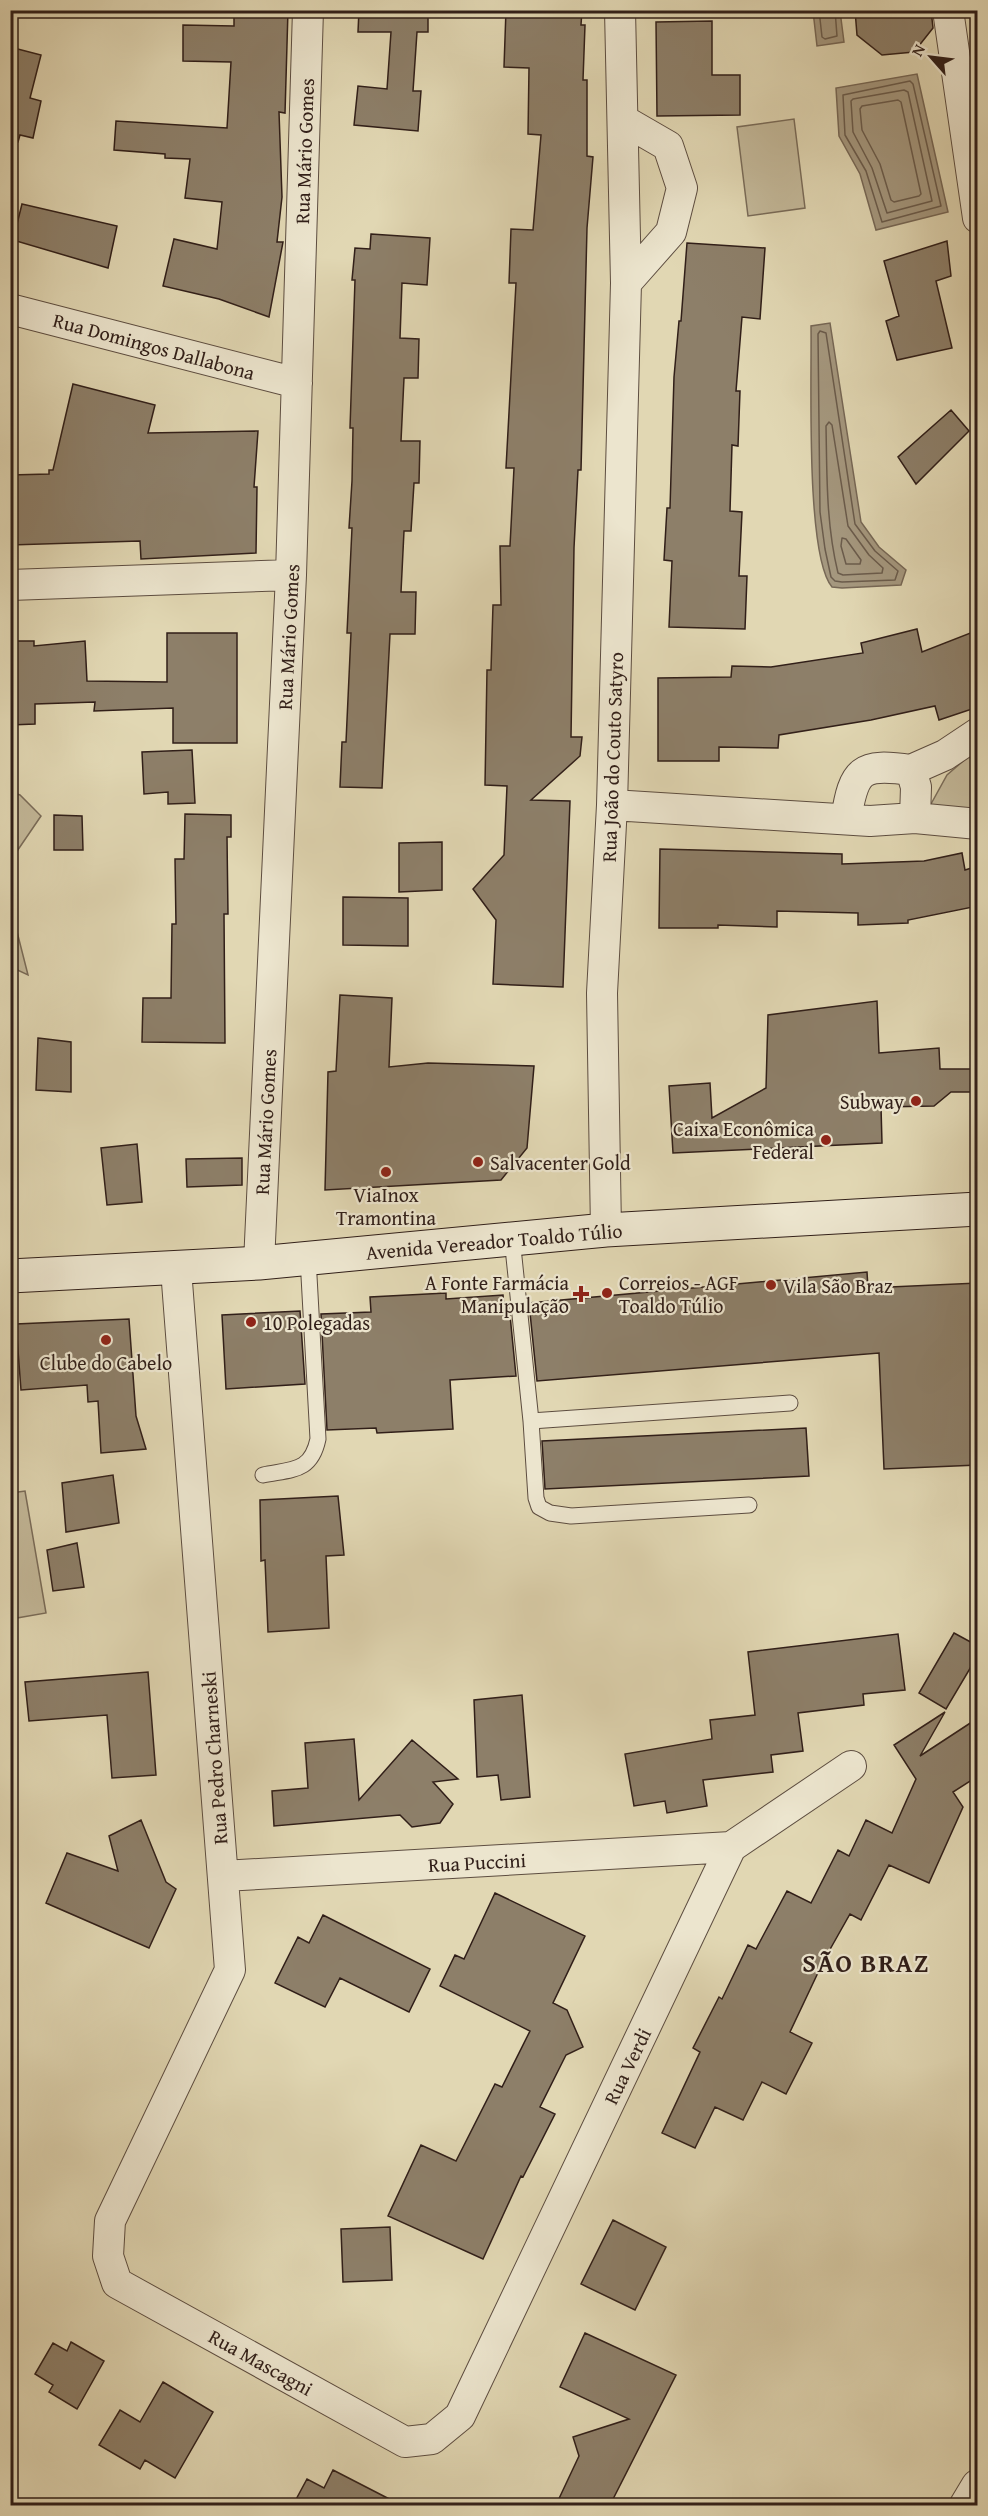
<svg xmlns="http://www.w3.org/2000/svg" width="988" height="2516" font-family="'Gentium Book Plus',serif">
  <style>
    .green { fill: #c3b899; stroke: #7a6c59; stroke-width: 1.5 }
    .water { fill: #a5987f; stroke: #776856; stroke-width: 1.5 }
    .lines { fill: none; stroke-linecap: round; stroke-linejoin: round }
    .shore { stroke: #6b5c4c; stroke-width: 1.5 }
    .building { fill: #8d7f69; stroke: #311f19; stroke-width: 1.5 }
    .service-casing { stroke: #5d4d40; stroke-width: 17 }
    .minor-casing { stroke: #5d4d40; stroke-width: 32 }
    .tertiary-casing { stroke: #5d4d40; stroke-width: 35 }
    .secondary-casing { stroke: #311f19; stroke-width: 35 }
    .service { stroke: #ece5ce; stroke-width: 15 }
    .minor { stroke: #ece5ce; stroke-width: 30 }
    .tertiary { stroke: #ece5ce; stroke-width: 33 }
    .secondary { stroke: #ece5ce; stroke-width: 33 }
    .poi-dot { fill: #8f2418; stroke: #ece5ce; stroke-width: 2 }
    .labels { text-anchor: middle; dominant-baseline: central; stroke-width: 4.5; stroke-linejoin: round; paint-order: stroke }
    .street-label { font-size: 20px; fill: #311f19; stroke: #ece5ce }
    .poi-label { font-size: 20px; fill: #311f19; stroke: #ece5ce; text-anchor: start }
    .district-label { font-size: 26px; font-weight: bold; letter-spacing: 1.5px; fill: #311f19; stroke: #ece5ce }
  </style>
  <rect width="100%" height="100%" fill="#e1d7b3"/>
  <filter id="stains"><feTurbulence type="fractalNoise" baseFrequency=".00333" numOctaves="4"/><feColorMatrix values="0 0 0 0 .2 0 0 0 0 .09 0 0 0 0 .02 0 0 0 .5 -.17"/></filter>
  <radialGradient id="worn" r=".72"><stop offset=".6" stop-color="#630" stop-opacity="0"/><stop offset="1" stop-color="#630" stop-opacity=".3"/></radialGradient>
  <!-- green -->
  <path class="green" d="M794,119L805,208L748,216L737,127Z
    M977,749V818L926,813L947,775Z
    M11,792L20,795L41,816L11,860Z
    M10,908H11L28,975L11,967Z
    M25,1491L46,1613L11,1619V1493Z"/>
  <!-- water -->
  <path class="water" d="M813,11H840L844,42L817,46Z
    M917,74L948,212L876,230L860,174L839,136L836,88Z
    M830,323L861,522L879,547L906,570L901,585L842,588L832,587C805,555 812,375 811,326Z"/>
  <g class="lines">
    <!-- shore -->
    <path class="shore" d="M819,10L822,37L825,39L837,36L835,10
      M910,81L913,84L941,206L882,222L866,171L845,135L843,95Z
      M904,90L908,92L932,201L887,213L872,168L853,132L851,101L853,99Z
      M898,100L901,102L921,194L919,196L894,202L891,200L880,164L862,130L860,109L862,106Z
      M820,331L826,333L855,524L875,551L898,571L895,580L842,582L835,581L831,577L825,549L820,512L818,334Z
      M829,422L832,425L848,526L869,555L883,568L882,573L843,575L838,573C826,524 827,475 826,426Z
      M842,538L846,539L861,560L860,564H846L841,546Z"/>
  </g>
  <!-- building -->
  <path class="building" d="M234,10H288L285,113L279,112L282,197L277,242H283L269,317L219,299L163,286L174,239L217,249L222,202L185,198L190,159L165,158V154L114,150L116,121L227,128L231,62L183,61V25L234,26Z
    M359,10H428V32H417L413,91H421L418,131L354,125L358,86L387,89L391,32H358Z
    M506,10H582L581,25H585L583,80H587V156L593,157L587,228L581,470H578L574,548L571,737H582L580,756L531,800L570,801L563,987L493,984L496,920L473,889L504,855L507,786L485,785L487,670H491L493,605H501L500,546H510L514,468H506L516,283H509L511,229L533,230L541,135L528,134L529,68L504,67Z
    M855,10H931L933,28L914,52L882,55L857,35Z
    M712,21V75H740V115L657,116L656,22Z
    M10,47L41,55L30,98L41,101L33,138L20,135L18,142L10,141Z
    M22,204L117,226L108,268L13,240Z
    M371,234L430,238L427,285L402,283L400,338L419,339L418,378H404L401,441H420L419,483H414L411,531H404L401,592H416L415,634H390L382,788L340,787L342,742H346L351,633H347L352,528H349L352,481L353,428H350L355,280H352L355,248L370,249Z
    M947,241L951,276L936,281L952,348L897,360L886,321L899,316L884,261Z
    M687,243L765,248L760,319L742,317L736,391H740L738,446L732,445L730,511L742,512L739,576H747L745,629L669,627L672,561L664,560L667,508H670L674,377L679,321H681Z
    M73,384L155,405L148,433L258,431L254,487H257L256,553L141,559L140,541L10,545V475L49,474V470H53Z
    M951,410L969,431L916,484L898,457Z
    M917,629L922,652L978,630V707L939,720L935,706L871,720L779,735L778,748L719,747V761H658V678L731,677L732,666L771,667L863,653L861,643Z
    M167,633H237V743H173V708L94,711L95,702L35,704V724L10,725V641H34V646L85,641L87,681L167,682Z
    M192,750L195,803L168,804V792L144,794L142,752Z
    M185,814L231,815V837H227L228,914H224L225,1043L142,1042L143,998H171L172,924H176L175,859H184Z
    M54,815L82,816L83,850H54Z
    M442,842V890L399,892V843Z
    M660,849L842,854V864L924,861L962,853L965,870L978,866V906L908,920V923L858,925V913L777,911V927L718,925V928H659Z
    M343,897L408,898V946L343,945Z
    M340,995L392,998L389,1067L428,1063L534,1066L527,1148L501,1180L325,1190L328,1072L336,1071Z
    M877,1001L879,1053L939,1048L940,1069H978V1092H951L934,1106L881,1107L882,1143L673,1153L669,1086L710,1083L712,1118L766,1088L768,1015Z
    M38,1038L71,1042V1092L36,1090Z
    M137,1144L142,1202L107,1205L101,1148Z
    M242,1158V1185L187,1187L186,1159Z
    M867,1272L868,1288L978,1283V1465L884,1469L879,1353L537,1381L529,1303Z
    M446,1293V1299L503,1295L504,1306L509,1305L516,1376L450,1380L453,1429L377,1433L376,1428L327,1430L321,1314L371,1312L370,1297Z
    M300,1311L305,1384L226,1389L222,1315Z
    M129,1319L136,1416L146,1449L101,1453L98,1401L88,1402L87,1385L21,1390L16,1324Z
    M806,1428L809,1476L545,1489L542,1441Z
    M113,1475L119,1523L66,1532L62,1483Z
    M338,1496L344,1555L326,1556L329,1628L268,1632L265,1560L261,1561L260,1500Z
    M77,1543L84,1587L53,1591L47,1550Z
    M954,1633L978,1646V1655L946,1709L919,1693Z
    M898,1634L905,1690L863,1694L864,1705L798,1713L803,1751L771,1755L773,1772L703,1780L707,1806L667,1813L665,1801L634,1806L625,1754L712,1739L710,1720L755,1715L748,1652Z
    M148,1672L156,1775L112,1778L107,1715L29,1721L25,1682Z
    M522,1695L530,1797L501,1800L498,1775L477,1777L474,1700Z
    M945,1712L920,1756L978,1718V1776L953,1792L963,1807L929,1883L889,1865L861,1920L850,1914L824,1960L790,2032L812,2043L786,2094L762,2082L743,2120L715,2107L695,2148L662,2133L700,2052L693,2048L719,1997L722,1999L748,1945L756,1949L787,1891L811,1903L838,1850L849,1856L866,1820L892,1833L916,1779L894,1745Z
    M354,1739L359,1800L412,1740L458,1779L433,1782L453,1804L440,1823L412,1827L400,1815L274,1826L272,1791L308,1788L305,1743Z
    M141,1820L166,1882L176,1889L149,1948L46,1903L67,1853L118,1871L109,1836Z
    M495,1893L585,1936L553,2003L567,2010L583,2047L566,2055L540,2107L555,2114L523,2177L521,2176L483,2259L388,2216L421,2145L456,2161L495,2084L502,2087L530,2031L440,1986L455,1955L464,1959Z
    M323,1915L430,1969L409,2012L340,1978L325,2007L275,1983L298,1937L309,1943Z
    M613,2220L666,2247L635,2310L581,2284Z
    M390,2227L392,2280L343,2282L341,2229Z
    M585,2333L676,2375L610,2505H556L579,2456L573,2437L629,2419L560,2387Z
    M71,2342L104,2361L77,2409L49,2392L53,2385L35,2374L53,2343L67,2351Z
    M163,2382L213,2412L175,2478L145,2460L140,2469L99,2445L120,2410L140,2422Z
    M333,2470L401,2505H293L307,2479L324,2488Z"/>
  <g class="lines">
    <!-- service casing -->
    <g class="service-casing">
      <path id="service" d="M512,1238L531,1421L536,1498L539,1507L550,1513L571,1516L749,1505
        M531,1421L790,1403
        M263,1475C293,1469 311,1472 318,1439L308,1258"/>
    </g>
    <!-- minor casing -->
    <g class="minor-casing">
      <path id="minor" d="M948,10L978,218
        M623,120L668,146L682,188L671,232L626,283
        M10,309L297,383
        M10,585L291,575
        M911,770L945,755L978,733
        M612,805L870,821L915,818L916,787L911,770C861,763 854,769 846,819
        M915,818L978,824
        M606,1230L602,993L612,805L626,283L620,10
        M259,1263L291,575L308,10
        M176,1269L230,1970L110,2221L108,2256L117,2283L405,2442L432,2439L460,2416L731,1847L851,1766
        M223,1876L731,1847"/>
    </g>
    <!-- tertiary casing -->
    <g class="tertiary-casing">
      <path id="tertiary" d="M966,2506L978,2486"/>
    </g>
    <!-- secondary casing -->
    <g class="secondary-casing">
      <path id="secondary" d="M10,1276L259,1263L606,1230L978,1209"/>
    </g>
    <!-- service -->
    <use href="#service" class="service"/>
    <!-- minor -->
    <use href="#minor" class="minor"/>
    <!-- tertiary -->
    <use href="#tertiary" class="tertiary"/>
    <!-- secondary -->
    <use href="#secondary" class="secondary"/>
  </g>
  <!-- markers -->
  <g class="poi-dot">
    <circle cx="916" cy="1101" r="6"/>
    <circle cx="826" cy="1140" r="6"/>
    <circle cx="478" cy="1162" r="6"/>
    <circle cx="386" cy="1172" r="6"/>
    <circle cx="771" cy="1285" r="6"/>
    <circle cx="607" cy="1293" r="6"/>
    <path d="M578 1285h6v6h6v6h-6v6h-6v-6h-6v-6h6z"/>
    <circle cx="251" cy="1322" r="6"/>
    <circle cx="106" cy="1340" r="6"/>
  </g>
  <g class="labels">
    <!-- street labels -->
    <g class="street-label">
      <text transform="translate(304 151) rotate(-88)">Rua Mário Gomes</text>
      <text transform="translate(154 346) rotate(15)">Rua Domingos Dallabona</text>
      <text transform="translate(288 637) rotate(-87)">Rua Mário Gomes</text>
      <text transform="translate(612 757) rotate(-88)">Rua João do Couto Satyro</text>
      <text transform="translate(265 1122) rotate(-87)">Rua Mário Gomes</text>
      <text transform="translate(494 1241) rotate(-5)">Avenida Vereador Toaldo Túlio</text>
      <text transform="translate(214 1758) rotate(-94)">Rua Pedro Charneski</text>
      <text transform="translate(477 1862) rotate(-3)">Rua Puccini</text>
      <text transform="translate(627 2066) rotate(-64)">Rua Verdi</text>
      <text transform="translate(261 2362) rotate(29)">Rua Mascagni</text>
    </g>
    <!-- poi labels -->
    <g class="poi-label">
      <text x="904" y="1101" text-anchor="end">Subway</text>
      <text x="814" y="1128" text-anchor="end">Caixa Econômica<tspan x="814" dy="23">Federal</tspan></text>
      <text x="490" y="1162">Salvacenter Gold</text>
      <text x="386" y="1194" text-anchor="middle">ViaInox<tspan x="386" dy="23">Tramontina</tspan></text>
      <text x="569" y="1282" text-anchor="end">A Fonte Farmácia<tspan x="569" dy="23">Manipulação</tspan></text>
      <text x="619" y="1282">Correios - AGF<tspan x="619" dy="23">Toaldo Túlio</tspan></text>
      <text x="783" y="1285">Vila São Braz</text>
      <text x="263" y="1322">10 Polegadas</text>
      <text x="106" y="1362" text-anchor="middle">Clube do Cabelo</text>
    </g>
    <!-- district labels -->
    <g class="district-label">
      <text x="866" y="1962">SÃO BRAZ</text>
    </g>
  </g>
  <!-- margin -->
  <rect width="988" height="2516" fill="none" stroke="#e1d7b3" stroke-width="36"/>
  <rect x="12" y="12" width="964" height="2492" fill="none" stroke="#311f19" stroke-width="3"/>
  <rect x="18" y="18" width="952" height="2480" fill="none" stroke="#311f19" stroke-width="1.5"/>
  <!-- north arrow -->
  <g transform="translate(931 57) rotate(298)" stroke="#ece5ce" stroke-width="4.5" paint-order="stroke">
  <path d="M0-4.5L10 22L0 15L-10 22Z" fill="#311f19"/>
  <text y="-9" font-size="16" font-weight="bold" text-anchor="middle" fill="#311f19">N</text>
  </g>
  <rect width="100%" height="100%" filter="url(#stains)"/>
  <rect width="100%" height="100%" fill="url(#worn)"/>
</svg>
